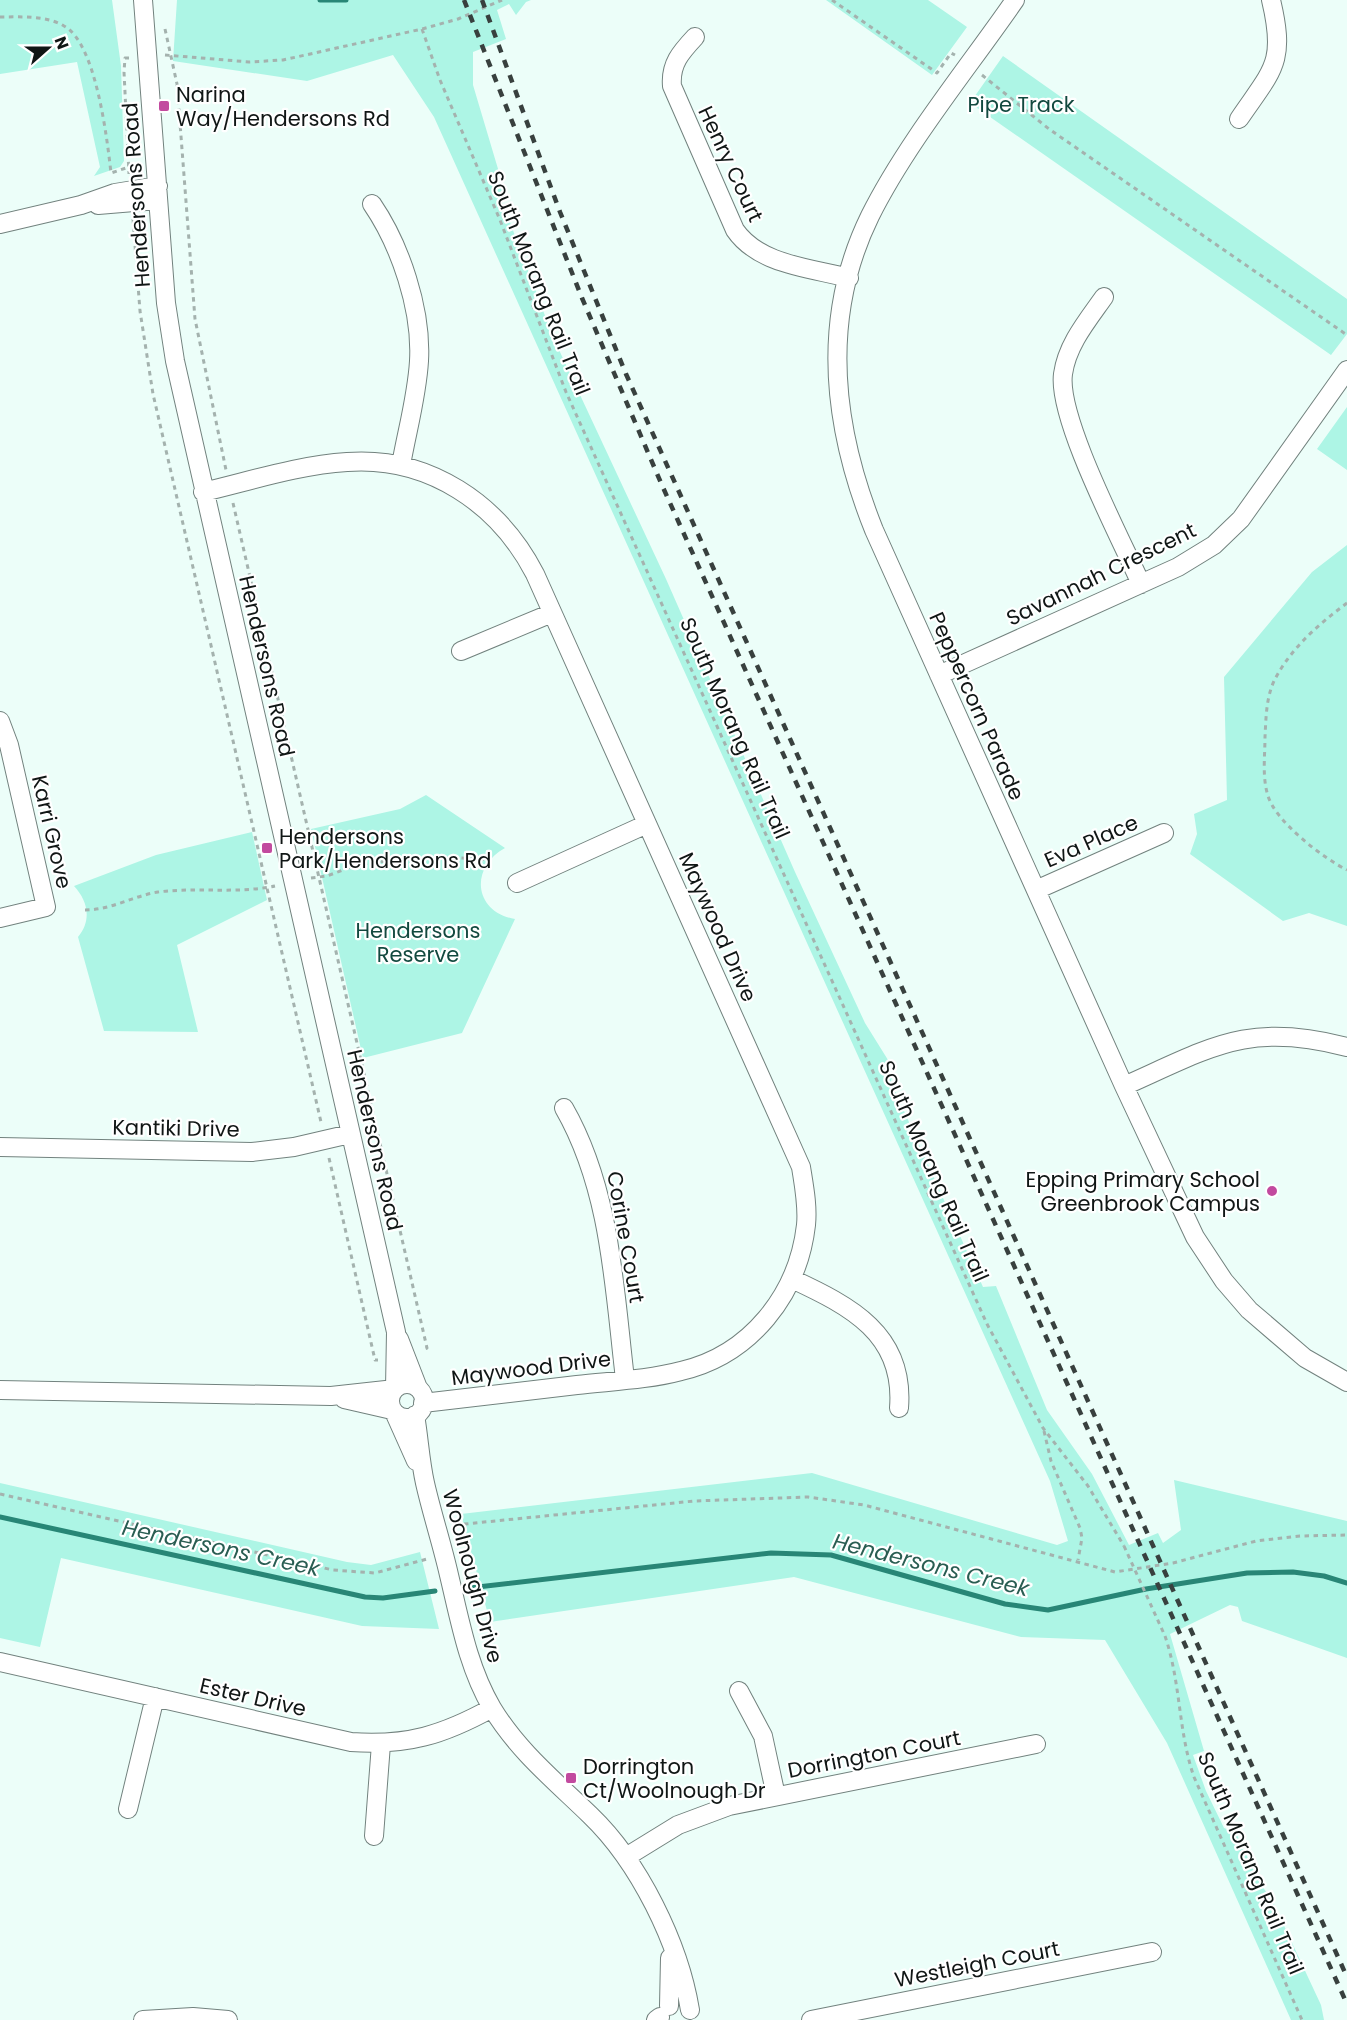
<svg xmlns="http://www.w3.org/2000/svg" width="1347" height="2020" font-family="Poppins,sans-serif">
  <style>
    .green { fill: #adf5e5 }
    .lines { fill: none; stroke-linecap: round; stroke-linejoin: round }
    .stream { stroke: #288676; stroke-width: 5 }
    .minor-casing { stroke: #72827e; stroke-width: 20 }
    .path { stroke: #a4b2ae; stroke-width: 3; stroke-dasharray: 4.5 4.5; stroke-linecap: butt }
    .minor { stroke: #fff; stroke-width: 18 }
    .rail { stroke: #38403e; stroke-width: 4.5; stroke-dasharray: 8 8; stroke-linecap: butt }
    .path-bridge { stroke: #a4b2ae; stroke-width: 3; stroke-dasharray: 4.5 4.5; stroke-linecap: butt }
    .poi-dot { fill: #c24a9f; stroke: #fff; stroke-width: 2 }
    .labels { text-anchor: middle; dominant-baseline: central; stroke-width: 4.5; stroke-linejoin: round; paint-order: stroke }
    .poi-label { font-size: 21px; fill: #101615; stroke: #fff; text-anchor: start }
    .park-label { font-size: 21px; fill: #12493f; stroke: #fff }
    .street-label { font-size: 21px; fill: #101615; stroke: #fff }
    .water-label { font-size: 22px; font-style: italic; fill: #295d52; stroke: #fff }
  </style>
  <rect width="100%" height="100%" fill="#ecfef9"/>
  <!-- green -->
  <path class="green" d="M0,0H112L121,66L124,161L120,167L94,176L100,167L77,62L0,74Z
    M177,0H531L526,2L516,15L509,4L497,10L506,39L473,52V85L504,189L502,201L553,337L666,579L795,872L865,1023L893,1068L891,1082L983,1287L996,1286L1047,1410L1092,1474L1129,1545L1158,1533L1163,1543L1181,1530L1174,1480L1347,1521V1658L1242,1621L1238,1607L1230,1605L1170,1634L1204,1751L1193,1755L1206,1791L1224,1828L1236,1833L1259,1882L1272,1900L1321,2005L1324,2020H1291L1167,1743L1105,1640L1021,1637L794,1577L490,1622L461,1514L812,1473L1057,1545L1068,1541L1050,1481L434,117L393,55L307,81L173,61Z
    M826,0H928L967,27L932,75Z
    M1003,56L1347,299V334L1331,355L970,103Z
    M1347,407V470L1317,449Z
    M1347,545V926L1309,913L1283,921L1190,854L1197,834L1194,814L1227,800L1224,677L1312,572Z
    M426,795L505,848C469,868 474,912 515,919L462,1033L363,1058L311,829L400,809Z
    M252,832L267,900L177,945L198,1032L104,1031L78,937C92,920 88,901 74,886L156,855Z
    M0,1483L347,1562L371,1565L420,1552L439,1629L362,1626L61,1558L40,1647L0,1638Z"/>
  <g class="lines">
    <!-- stream -->
    <path class="stream" d="M320,0H346
      M0,1517L365,1597L383,1598L435,1591
      M469,1588L771,1553L831,1555L1005,1604L1048,1610L1146,1589L1247,1573L1293,1572L1324,1576L1347,1583"/>
    <!-- minor casing -->
    <g class="minor-casing">
      <path id="minor" d="M143,0L166,303L175,361L396,1332L395,1388
        M1015,0C968,68 907,142 870,216C820,318 833,428 874,530L1124,1086L1195,1237L1224,1281L1249,1310L1305,1358L1347,1382
        M695,37C681,52 670,64 672,86L735,230C759,265 811,268 849,278
        M1239,119C1273,69 1286,63 1271,0
        M372,204C400,245 422,309 419,361C417,396 407,431 401,465
        M98,205L158,200
        M0,224L81,205L115,193L158,186
        M1104,297C1087,321 1067,345 1063,374C1057,418 1121,539 1141,584
        M203,492C250,481 299,465 347,462C429,456 499,504 535,574L801,1167C804,1186 808,1206 806,1225C798,1295 750,1355 681,1371C647,1380 612,1381 577,1385C526,1391 475,1397 423,1403
        M461,651L552,613
        M939,675L1178,567L1214,545L1241,519L1347,370
        M0,721L9,745L46,907L0,918
        M517,883L647,824
        M1036,890L1164,833
        M1124,1086C1212,1047 1248,1021 1347,1047
        M564,1108C611,1190 614,1287 625,1379
        M0,1147L252,1152L294,1147L350,1134
        M792,1279C850,1306 905,1334 899,1408
        M399,1339L418,1388
        M390 1401a17 17 0 1 1 34 0a17 17 0 1 1-34 0Z
        M0,1390L331,1396L395,1389
        M344,1399L392,1410
        M395,1414L416,1461
        M415,1415C419,1438 420,1461 425,1483C432,1514 442,1544 449,1575C460,1621 468,1667 492,1708C518,1751 555,1781 590,1815C639,1862 679,1943 690,2010
        M0,1662L351,1742C407,1746 443,1735 492,1708
        M739,1691L763,1736L776,1796
        M128,1809L155,1697
        M374,1836L381,1744
        M626,1857L678,1825L729,1806L1036,1744
        M669,2006L670,1958
        M143,2020L193,2017L228,2020
        M656,2020L660,2017
        M811,2020L1152,1952"/>
    </g>
    <!-- path -->
    <path class="path" d="M832,0L937,73L951,53L955,55
      M0,17C20,17 46,15 64,26C96,43 107,138 111,173L129,167
      M165,29L177,84L195,319L226,470
      M422,29L440,80L500,220L566,392L987,1324L1043,1428L1088,1486L1124,1546
      M165,55L249,62L283,60L422,29L458,19L502,0
      M129,58H125L124,72L129,174
      M982,75L1049,129L1347,335
      M133,219L140,311L153,394L321,1122
      M233,503L427,1348L422,1350
      M1347,603C1319,624 1292,647 1275,679C1266,697 1266,718 1265,737C1265,756 1262,777 1268,796C1276,822 1323,858 1347,870
      M311,878L327,876L356,865L401,859L461,858L491,860
      M85,910C111,910 133,896 158,892C197,887 237,894 275,886
      M329,1158L375,1360H378
      M1044,1431L1051,1461L1080,1528L1082,1538L1078,1560
      M0,1494L333,1570L375,1573L427,1559
      M455,1525L694,1501L808,1497L864,1505L1115,1572L1173,1563L1256,1541L1300,1536L1347,1535
      M1165,1636C1181,1683 1178,1731 1194,1777L1302,2020"/>
    <!-- minor -->
    <use href="#minor" class="minor"/>
    <!-- rail -->
    <path class="rail" d="M464,0L582,298L661,483L1347,2004
      M482,0L560,212L626,374L1347,1977"/>
    <!-- path-bridge -->
    <path class="path-bridge" d="M1124,1546L1165,1636"/>
  </g>
  <!-- markers -->
  <g class="poi-dot">
    <rect x="158" y="100" width="12" height="12" rx="3"/>
    <rect x="261" y="842" width="12" height="12" rx="3"/>
    <circle cx="1272" cy="1191" r="6"/>
    <rect x="565" y="1772" width="12" height="12" rx="3"/>
  </g>
  <g class="labels">
    <!-- poi labels -->
    <g class="poi-label">
      <text x="176" y="94">Narina<tspan x="176" dy="24">Way/Hendersons Rd</tspan></text>
      <text x="279" y="836">Hendersons<tspan x="279" dy="24">Park/Hendersons Rd</tspan></text>
      <text x="1260" y="1179" text-anchor="end">Epping Primary School<tspan x="1260" dy="24">Greenbrook Campus</tspan></text>
      <text x="583" y="1766">Dorrington<tspan x="583" dy="24">Ct/Woolnough Dr</tspan></text>
    </g>
    <!-- park labels -->
    <g class="park-label">
      <text x="1021" y="104">Pipe Track</text>
      <text x="418" y="930">Hendersons<tspan x="418" dy="24">Reserve</tspan></text>
    </g>
    <!-- street labels -->
    <g class="street-label">
      <text transform="translate(731 164) rotate(65)">Henry Court</text>
      <text transform="translate(136 195) rotate(-94)">Hendersons Road</text>
      <text transform="translate(539 283) rotate(68)">South Morang Rail Trail</text>
      <text transform="translate(1101 574) rotate(-26)">Savannah Crescent</text>
      <text transform="translate(267 666) rotate(77)">Hendersons Road</text>
      <text transform="translate(977 706) rotate(66)">Peppercorn Parade</text>
      <text transform="translate(735 728) rotate(66)">South Morang Rail Trail</text>
      <text transform="translate(52 832) rotate(77)">Karri Grove</text>
      <text transform="translate(1091 841) rotate(-24)">Eva Place</text>
      <text transform="translate(718 927) rotate(66)">Maywood Drive</text>
      <text transform="translate(176 1128) rotate(1)">Kantiki Drive</text>
      <text transform="translate(375 1140) rotate(77)">Hendersons Road</text>
      <text transform="translate(934 1171) rotate(66)">South Morang Rail Trail</text>
      <text transform="translate(626 1237) rotate(80)">Corine Court</text>
      <text transform="translate(531 1368) rotate(-7)">Maywood Drive</text>
      <text transform="translate(473 1576) rotate(75)">Woolnough Drive</text>
      <text transform="translate(253 1697) rotate(13)">Ester Drive</text>
      <text transform="translate(874 1754) rotate(-11)">Dorrington Court</text>
      <text transform="translate(1251 1863) rotate(67)">South Morang Rail Trail</text>
      <text transform="translate(977 1964) rotate(-11)">Westleigh Court</text>
    </g>
    <!-- water labels -->
    <g class="water-label">
      <text transform="translate(221 1548) rotate(12)">Hendersons Creek</text>
      <text transform="translate(931 1565) rotate(14)">Hendersons Creek</text>
    </g>
  </g>
  <!-- north arrow -->
  <g transform="translate(48 48) rotate(69)" stroke="#ffffff" stroke-width="4.5" paint-order="stroke">
  <path d="M0-4.5L10 22L0 15L-10 22Z" fill="#101615"/>
  <text y="-9" font-size="16" font-weight="bold" text-anchor="middle" fill="#101615">N</text>
  </g>
</svg>
